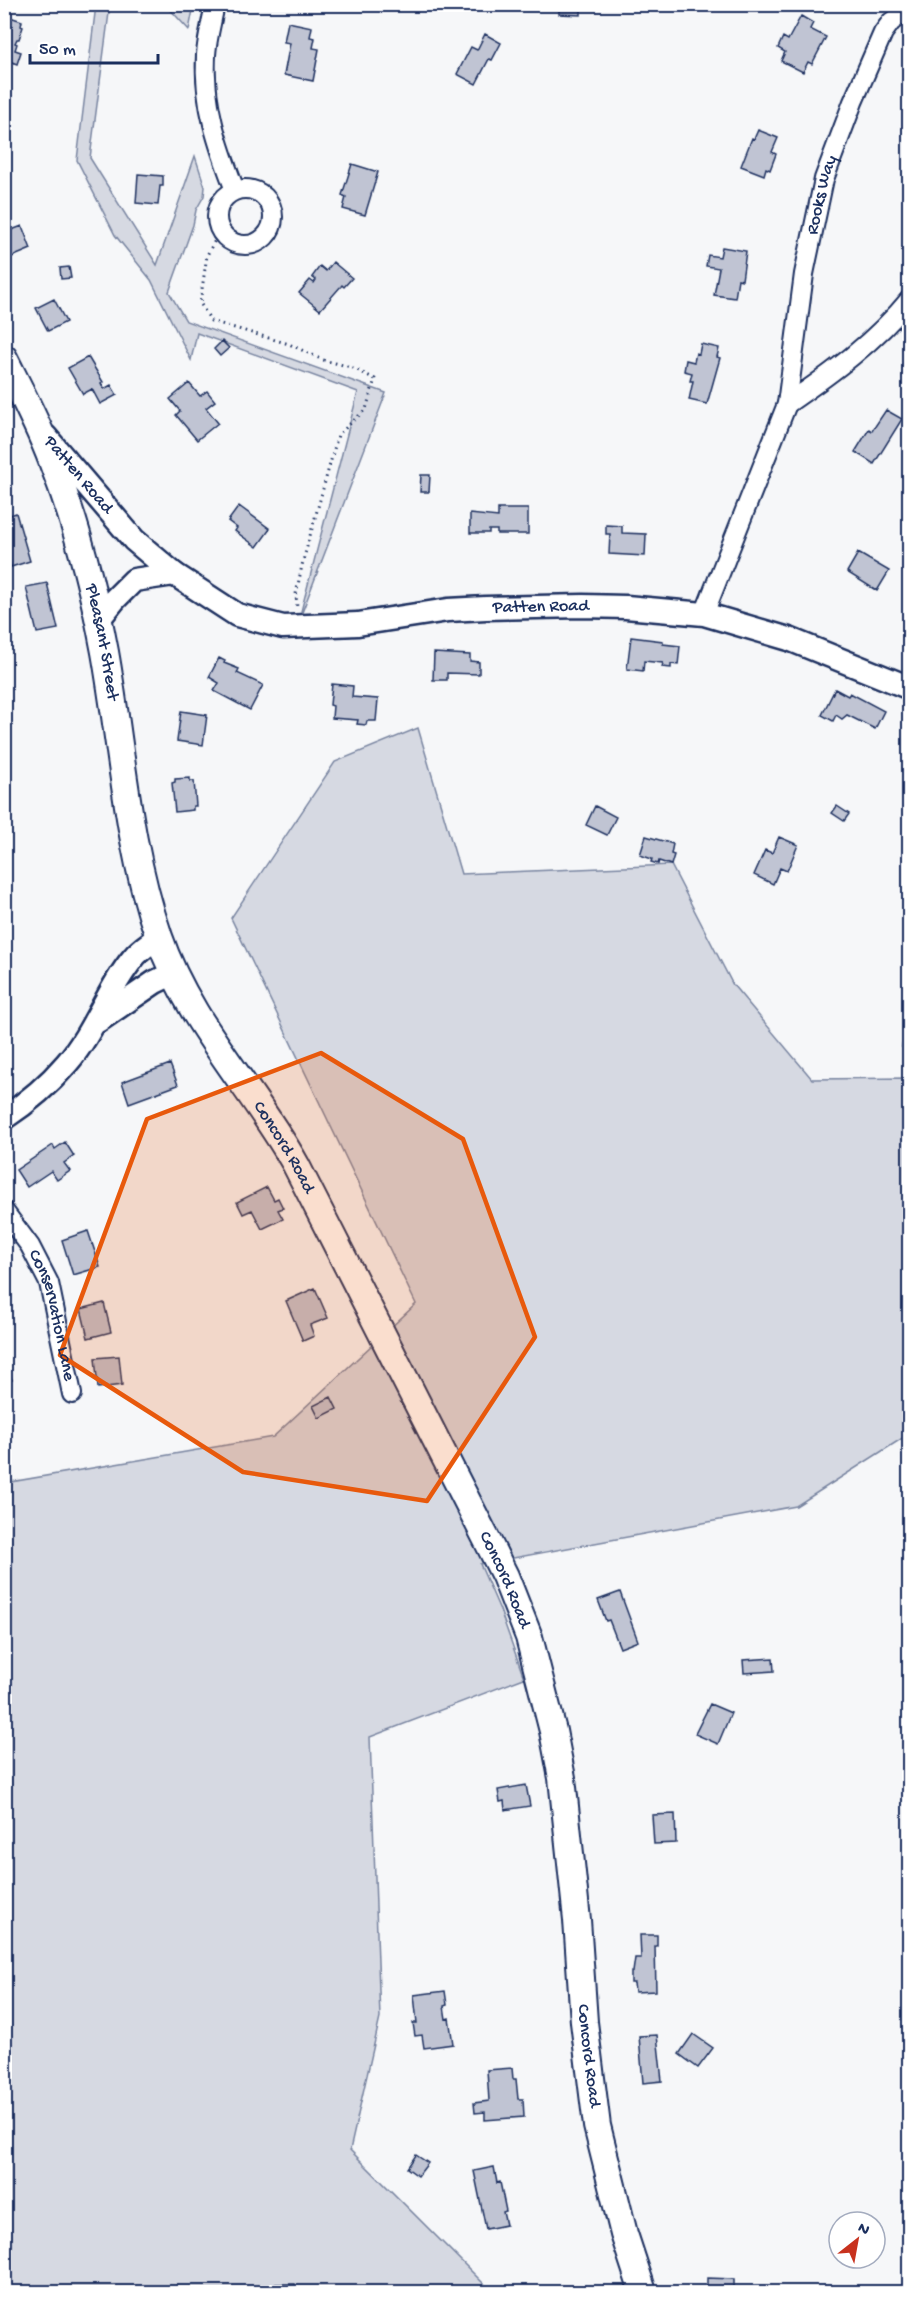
<svg xmlns="http://www.w3.org/2000/svg" width="914" height="2297" font-family="'Gochi Hand',sans-serif">
  <style>
    .green { fill: #d6d9e2; stroke: #7884a0; stroke-width: 1.5 }
    .building { fill: #c0c4d3; stroke: #1b2f5e; stroke-width: 1.5 }
    .lines { fill: none; stroke-linecap: round; stroke-linejoin: round }
    .minor-casing { stroke: #1b2f5e; stroke-width: 22 }
    .tertiary-casing { stroke: #1b2f5e; stroke-width: 27 }
    .secondary-casing { stroke: #1b2f5e; stroke-width: 30 }
    .path { stroke: #1b2f5e; stroke-width: 3; stroke-dasharray: 1.5 4.5; stroke-linecap: butt }
    .minor { stroke: #fff; stroke-width: 18 }
    .tertiary { stroke: #fff; stroke-width: 22 }
    .secondary { stroke: #fff; stroke-width: 26 }
    .marked { fill: #e8590c; fill-opacity: 0.2; stroke: #e8590c; stroke-width: 4.5; stroke-linejoin: round }
    .labels { text-anchor: middle; dominant-baseline: central; stroke-width: 4.5; stroke-linejoin: round; paint-order: stroke }
    .street-label { font-size: 18px; fill: #1b2f5e; stroke: #fff }
  </style>
  <rect width="100%" height="100%" fill="#f6f7f9"/>
  <filter id="ink" filterUnits="userSpaceOnUse"><feTurbulence type="fractalNoise" baseFrequency=".0167" numOctaves="2"/><feDisplacementMap in="SourceGraphic" scale="12" xChannelSelector="R" yChannelSelector="G"/><feConvolveMatrix kernelMatrix="1 2 1 2 8 2 1 2 1" color-interpolation-filters="sRGB"/></filter>
  <g filter="url(#ink)">
    <!-- green -->
    <path class="green" d="M96,5H110L90,158L157,265L195,156L205,187L204,196L196,210L193,225L169,292L186,321L386,393L298,623L358,392L197,333L191,360L151,280L115,235L77,160Z
      M166,5H194L189,30Z
      M418,728L461,874L671,865L733,985L812,1079L909,1078V1434L796,1506L480,1564L500,1610L524,1678L370,1737L380,2018L350,2150L492,2292H5V1483L273,1437L416,1304L231,918L335,762Z"/>
    <!-- building -->
    <path class="building" d="M559,4H581V15L559,14Z
      M4,15L22,21L21,26L23,27L19,39H17L15,43L17,44L15,50L21,52L17,64L4,59V47L7,48L9,42L4,41Z
      M801,16L813,23L810,29L826,37L812,64L808,62L803,72L781,61L785,52L778,48L783,37L788,40Z
      M288,22L312,27L310,37L315,38L313,48L319,49L313,81L284,75L290,43L284,42Z
      M485,34L501,43L492,60L489,59L476,84L457,74L471,47L477,50Z
      M758,130L778,138L772,152L776,154L770,170L766,168L764,175L741,166L752,138L754,139Z
      M352,164L378,172L365,215L343,209L346,197L342,195Z
      M138,174L163,176V186H160L158,205L136,203Z
      M22,226L31,249L12,257L4,233Z
      M722,247L746,251L742,280L738,279L735,298L714,295L719,268L706,266L708,255L720,257Z
      M333,262L352,278L344,287L342,285L320,310L299,293L310,280L314,283L316,280L312,277L320,266L326,271Z
      M69,267L71,278L61,279L60,268Z
      M54,299L66,322L48,331L36,308Z
      M222,341L229,348L220,356L214,349Z
      M701,344L719,348L717,357L720,358L707,404L689,400L693,381H690L692,373L684,371L686,360L694,362L696,353L699,354Z
      M88,357L103,382L101,383L104,389L111,385L117,395L100,404L92,389L83,394L68,368Z
      M189,383L200,396L207,391L215,401L206,408L218,423L197,440L176,415L180,411L170,399Z
      M886,410L902,419L874,464L855,452L869,429L872,431Z
      M421,475H430L429,492H420Z
      M239,506L270,529L257,547L235,531L237,528L228,521Z
      M498,509H528V534H497V530H489V533H470V514L498,517Z
      M16,513L30,561L11,567L4,545V517Z
      M606,525L622,526V533L646,534L645,556L609,554L610,534H606Z
      M858,553L889,571L877,591L847,572Z
      M47,583L58,629L37,633L26,587Z
      M631,637L663,641V644L680,646L678,665L671,664V668L662,667L663,663L644,661L643,671L627,669Z
      M434,653L470,655V661L479,662V674L447,673V680H433Z
      M219,658L225,661L224,663L239,669L237,673L263,685L250,710L214,691L219,683L209,677Z
      M332,684L353,686L352,697L378,699L376,721H367L366,725L357,724L358,720L332,718L333,706L330,705Z
      M835,689L848,696L850,693L884,711L875,729L847,715L842,719L836,715L833,721L822,715Z
      M181,711L207,715L203,745L177,741Z
      M190,778V781H194L196,806H193V810L175,812L172,783L175,782V779Z
      M595,806L616,817L607,835L586,825Z
      M837,806L849,814L844,821L832,813Z
      M646,836L673,844L671,854L674,855L671,865L659,861L658,864L651,862L652,859L640,855Z
      M779,837L798,845L787,871L780,868L773,884L754,875L765,850L772,853Z
      M906,1019H910V1048L902,1047Z
      M170,1064L178,1085L129,1103L122,1082Z
      M65,1142L74,1156L64,1163L70,1171L57,1180L51,1171L27,1187L16,1170L53,1145L55,1149Z
      M267,1187L274,1200L278,1198L283,1208L278,1210L283,1219L262,1229L252,1210L243,1214L237,1202Z
      M88,1231L100,1267L73,1275L62,1240Z
      M315,1288L328,1318L310,1325L314,1336L303,1341L286,1301Z
      M104,1303L111,1332L88,1338L81,1309Z
      M119,1356L122,1385L98,1388L95,1358Z
      M4,1359L12,1380L4,1382Z
      M331,1397L337,1409L319,1418L313,1406Z
      M620,1592L638,1641L620,1648L609,1620L606,1621L598,1600Z
      M773,1658L774,1671L744,1673L743,1660Z
      M710,1704L731,1713L718,1744L695,1734Z
      M526,1785L530,1806L505,1810L504,1801L500,1802L498,1790Z
      M675,1814L676,1843L654,1844L652,1815Z
      M640,1935H657V1946H655L656,1991L635,1992L634,1983H631V1972H633L635,1958H641Z
      M445,1991L447,2005L444,2006L446,2019L449,2018L453,2044L424,2048L422,2035L415,2036L413,2023H417L414,1995Z
      M693,2034L713,2048L698,2068L679,2054Z
      M657,2035L662,2081L643,2083L639,2036Z
      M512,2068L513,2079H516L518,2099H523L524,2117L485,2120V2112L475,2113L474,2103L489,2101L487,2070Z
      M416,2155L428,2163L418,2176L407,2168Z
      M494,2167L497,2183L500,2182L506,2211L503,2212L506,2225L486,2229L474,2171Z
      M707,2278L734,2279V2292H707Z
      M273,2284H295V2292H274Z"/>
    <g class="lines">
      <!-- minor casing -->
      <g class="minor-casing">
        <g id="minor">
          <path d="M215,4C212,21 207,38 206,55C203,103 218,146 235,190"/>
          <circle cx="245" cy="217" r="28"/>
          <path d="M787,404C832,373 875,342 910,299"/>
          <path id="s1" d="M704,614L787,404L804,274L824,179L853,102L883,33L891,22L910,8"/>
          <path id="s2" d="M4,1211L30,1246L49,1283L72,1394"/>
        </g>
      </g>
      <!-- tertiary casing -->
      <g class="tertiary-casing">
        <g id="tertiary">
          <path id="s3" d="M46,437L134,540L174,574"/>
          <path id="s4" d="M98,620L115,599L134,580L174,574L237,615L283,627L358,624L448,610L486,608L583,606L626,607L704,614L789,639L910,688"/>
          <path d="M98,1021L155,982L174,973"/>
          <path d="M4,1118C27,1103 50,1083 67,1063C94,1032 108,988 134,957C140,949 151,943 159,936"/>
        </g>
      </g>
      <!-- secondary casing -->
      <g class="secondary-casing">
        <g id="secondary">
          <path id="s5" d="M4,358C21,392 39,426 52,461C76,522 93,588 105,652C122,747 127,845 159,937C188,1022 253,1088 296,1165L488,1542L505,1576L529,1637L553,1731L562,1778L577,1920L584,2022L597,2126L624,2234L643,2292"/>
        </g>
      </g>
      <!-- path -->
      <path class="path" d="M220,231L207,255L200,303L211,321L289,344L323,360L351,367L375,379L366,409L338,435L303,561L296,594L297,609"/>
      <!-- minor -->
      <use href="#minor" class="minor"/>
      <!-- tertiary -->
      <use href="#tertiary" class="tertiary"/>
      <!-- secondary -->
      <use href="#secondary" class="secondary"/>
    </g>
  </g>
  <!-- marked area -->
  <path class="marked" d="M321,1053L463,1139L535,1337L427,1501L243,1472L60,1355L147,1119Z"/>
  <g class="labels">
    <!-- street labels -->
    <g class="street-label">
      <text stroke="none"><textPath href="#s1" startOffset="438">Rooks Way</textPath></text>
      <text stroke="none"><textPath href="#s3" startOffset="50">Patten Road</textPath></text>
      <text stroke="none"><textPath href="#s4" startOffset="476">Patten Road</textPath></text>
      <text stroke="none"><textPath href="#s5" startOffset="302">Pleasant Street</textPath></text>
      <text stroke="none"><textPath href="#s5" startOffset="848">Concord Road</textPath></text>
      <text stroke="none"><textPath href="#s2" startOffset="117">Conservation Lane</textPath></text>
      <text stroke="none"><textPath href="#s5" startOffset="1334">Concord Road</textPath></text>
      <text stroke="none"><textPath href="#s5" startOffset="1820">Concord Road</textPath></text>
    </g>
  </g>
  <!-- margin -->
  <rect width="914" height="2297" fill="none" stroke="#fff" stroke-width="24"/>
  <rect x="12" y="12" width="890" height="2273" fill="none" stroke="#1b2f5e" stroke-width="2" filter="url(#ink)"/>
  <!-- north arrow -->
  <g transform="translate(857 2240) rotate(31)"><circle r="28" fill="#ffffff" stroke="#a4acbf" stroke-width="1.5"/>
  <path d="M0-4.5L10 22L0 15L-10 22Z" fill="#c8321e"/>
  <text y="-9" font-size="16" font-weight="bold" text-anchor="middle" fill="#1b2f5e">N</text>
  </g>
  <!-- scale -->
  <path d="M30 54v9h128v-9" fill="none" stroke="#1b2f5e" stroke-width="3"/>
  <text x="39" y="54" font-size="18" fill="#1b2f5e" stroke="#ffffff" stroke-width="4.5" paint-order="stroke">50 m</text>
</svg>
